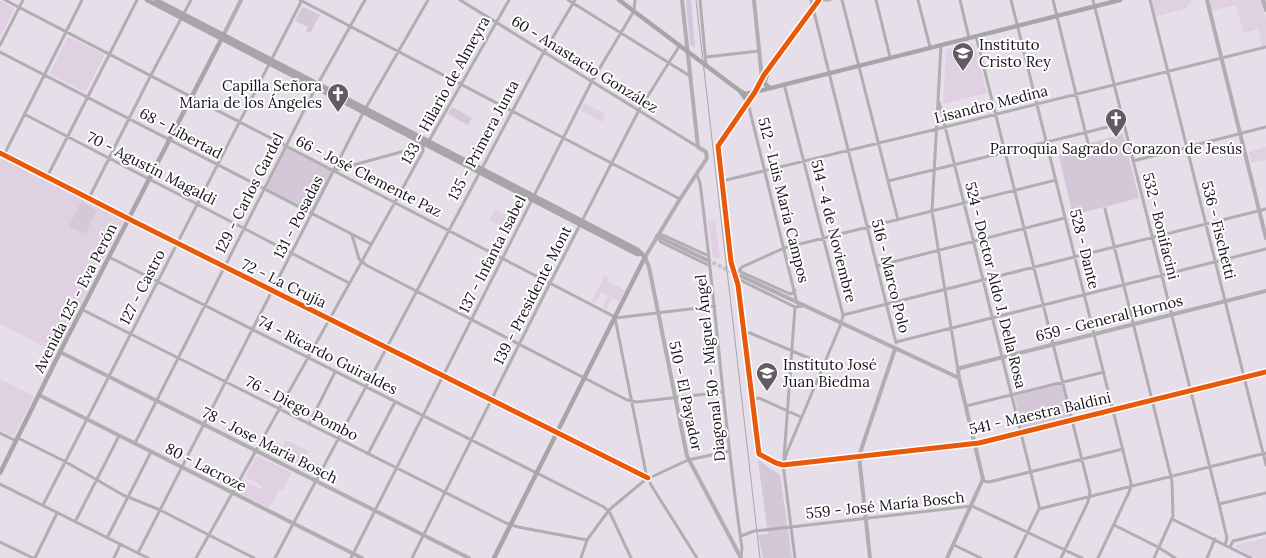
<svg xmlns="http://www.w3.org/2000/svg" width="1266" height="558" font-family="Lora,serif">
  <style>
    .built { fill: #dfd1e2 }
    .green { fill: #d4c7d8 }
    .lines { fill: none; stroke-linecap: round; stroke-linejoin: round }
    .tertiary-tunnel { stroke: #c7c0c9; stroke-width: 4; stroke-dasharray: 4 2; stroke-linecap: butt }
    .minor { stroke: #b1aeb2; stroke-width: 3 }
    .tertiary { stroke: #b1aeb2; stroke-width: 4 }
    .secondary { stroke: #a8a5a9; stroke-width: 4.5 }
    .rail { stroke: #aaa6aa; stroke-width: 1 }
    .cycleway-casing { stroke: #fff; stroke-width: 8 }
    .cycleway { stroke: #e8590c; stroke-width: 5 }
    .labels { text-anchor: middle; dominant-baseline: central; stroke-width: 4; stroke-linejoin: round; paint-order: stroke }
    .poi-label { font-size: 15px; fill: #19141a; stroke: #fff; text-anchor: start }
    .street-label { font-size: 15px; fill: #19141a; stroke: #fff }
  </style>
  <rect width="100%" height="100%" fill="#e6dee8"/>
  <!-- built -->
  <path class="built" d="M1151,0H1191V3L1187,4L1188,8L1155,17Z
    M1208,0H1261L1266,19V45L1262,46L1258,29L1243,33L1236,5L1211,11Z
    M0,1L13,8L14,10L0,37Z
    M69,37L103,54L104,56L86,91L84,92L51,74L50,72L67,38Z
    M973,43L974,44L987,93L943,104L946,51L948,49Z
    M584,103L606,114L602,122L581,111Z
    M1266,147V160L1251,163L1249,152Z
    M0,157L122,219L123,221L56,353L0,324Z
    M495,209L518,221L512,232L489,220Z
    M715,220L720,258L715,259L713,257L708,221Z
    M605,275L608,277L607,281L625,290L619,301L612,298L606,309L603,307L608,296L601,292L595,303L592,301Z
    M0,379L34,396L14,435L12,436L0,430Z
    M267,438L283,447L286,440L309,451L305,458L321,466L316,476H313L262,450L261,448Z
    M258,456L292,473L283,491L279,490L269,508L238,492L237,490L243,480L261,489L262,486L245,477L256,457Z
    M1266,538V558H1257L1236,548V545Z"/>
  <!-- green -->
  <path class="green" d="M686,0H691L695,48L690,44Z
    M304,7L320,15L310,33L306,31L308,27L295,21L302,8Z
    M452,107L472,118L468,125L448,114Z
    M1123,134L1139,198L1073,215L1058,152Z
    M287,146L334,170L312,214L265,189Z
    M81,202L97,210L85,234L69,226Z
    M1061,384L1070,419L1023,431L1014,396Z
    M758,460L780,475L792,558H763L758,535L768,534Z"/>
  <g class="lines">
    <!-- tertiary-tunnel -->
    <path class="tertiary-tunnel" d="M707,260L741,276"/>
    <!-- minor -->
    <path class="minor" d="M5,0L615,317
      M300,0L680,199
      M460,0L698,147
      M568,0L690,76
      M700,0L706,65
      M811,0L896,343
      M820,0H830
      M842,0L898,220
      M876,0L890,57
      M918,0L930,47
      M960,0L969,38
      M1011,0L1131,483L1130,490L1098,558
      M1053,0L1088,143
      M1093,0L1219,504L1227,538L1225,545
      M1150,0L1266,465
      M976,36L1090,492L1088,502L1061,558
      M0,45L23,0
      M941,45L932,211L958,370
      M0,52L371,244
      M706,57L759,51
      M755,92L718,146L731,262L738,285L759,452L760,455L776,463L783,465L979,443L1266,372
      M939,102L1039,506V509L1015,558
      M748,103L797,303
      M24,114L349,283
      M0,153L135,222L648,478
      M4,155L82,0
      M1133,161L1266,127
      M335,170L423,146
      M697,175L700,183C716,304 724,426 742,548L741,558
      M47,177L137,0
      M722,181L937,129L1266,47
      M888,181L1124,123
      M89,198L151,75L191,0
      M1105,209L1172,481L1173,516L1154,558
      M352,235L359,259L366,265L627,400L637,402L723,392
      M657,236L663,235L709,256
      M657,237L661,242L710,266
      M109,257L604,507L610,513L631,558
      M877,266L1065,218
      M739,271L742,267L784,248L1056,180
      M739,271L790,294L793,293L795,290
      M738,279L795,307L803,306
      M83,310L506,523L518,527L587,540
      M843,315L1266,209
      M615,318L646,473L651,485L697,558
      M615,318L715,306
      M744,333H750L823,364
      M896,342L1266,249
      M752,399L759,398L801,417
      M966,406L1104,372
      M309,424L335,372
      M0,433L16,441
      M18,438L66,462L123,495L160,510L254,558
      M135,443L316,87L365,0
      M368,454L395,402
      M784,458L795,307
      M783,464L795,558
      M783,465L787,452L841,324L843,315L784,84
      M983,481L989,482L1123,449
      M0,484L148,558
      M1219,504L1266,493
      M43,505L302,0
      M1039,509L1266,453
      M1172,519L1251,558
      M75,522L119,436
      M1114,525L1158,547L1175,558
      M741,536L754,531L791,527L972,506L1082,558
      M107,538L151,452
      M0,542L33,558
      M954,545L981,558
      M1230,547L1233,541L1266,533
      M138,553L364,111L428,0
      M35,558L57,513
      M114,558L120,545
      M196,558L395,202L423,151V146L430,139L509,0
      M275,558L540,59L575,0
      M351,558L592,81L634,11L635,0
      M412,558L550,283L639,110L680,45
      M581,558L587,540L609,510L645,480L688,460L730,451
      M1207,558L1215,539"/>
    <!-- tertiary -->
    <path class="tertiary" d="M682,0L698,147L706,152L707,158L680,199L645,257L649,267L687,456L741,558
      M754,0L762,79
      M1207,0L1266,238
      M1263,0L1266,10
      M224,34L241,0
      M755,92L764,75L819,0
      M657,236L707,260
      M741,276L959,378
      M60,352L469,558
      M39,395L362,558
      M870,558L859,456L895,349
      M947,558L983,479L959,378L958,370L960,368L1266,291"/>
    <!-- secondary -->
    <path class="secondary" d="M147,0L637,254H642
      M156,0L638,250L645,257L494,558
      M619,0L740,91L748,102
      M768,72L764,83L770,88
      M740,91L745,94L755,92L1120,0
      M0,473L65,342L223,36"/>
    <!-- rail -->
    <path class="rail" d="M696,0L760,558"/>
    <!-- cycleway casing -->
    <g class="cycleway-casing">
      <path id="cycleway" d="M819,0L764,75L755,92L718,146L731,262L738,285L759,454L776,463L783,465L979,443L1266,372
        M0,153L135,222L648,478"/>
    </g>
    <!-- cycleway -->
    <use href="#cycleway" class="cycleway"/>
  </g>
  <!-- icons -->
  <defs>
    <g id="university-pin" transform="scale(1.125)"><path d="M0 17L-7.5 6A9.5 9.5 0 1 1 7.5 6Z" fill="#615b62" stroke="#fff"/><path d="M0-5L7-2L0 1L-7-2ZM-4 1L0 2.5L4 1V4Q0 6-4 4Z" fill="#fff"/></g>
    <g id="church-pin" transform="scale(1.125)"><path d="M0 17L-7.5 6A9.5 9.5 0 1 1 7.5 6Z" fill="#615b62" stroke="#fff"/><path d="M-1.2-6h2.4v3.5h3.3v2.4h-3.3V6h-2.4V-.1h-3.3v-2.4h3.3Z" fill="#fff"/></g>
  </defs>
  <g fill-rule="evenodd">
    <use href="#university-pin" x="963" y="53"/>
    <use href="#church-pin" x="338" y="94"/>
    <use href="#church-pin" x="1116" y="119"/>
    <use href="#university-pin" x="767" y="373"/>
  </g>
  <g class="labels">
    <!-- poi labels -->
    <g class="poi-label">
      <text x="979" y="44">Instituto<tspan x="979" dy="17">Cristo Rey</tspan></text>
      <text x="322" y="85" text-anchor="end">Capilla Señora<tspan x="322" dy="17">Maria de los Ángeles</tspan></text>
      <text x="1116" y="148" text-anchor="middle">Parroquia Sagrado Corazon de Jesús</text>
      <text x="783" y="364">Instituto José<tspan x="783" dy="17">Juan Biedma</tspan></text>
    </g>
    <!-- street labels -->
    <g class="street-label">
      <text transform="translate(585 64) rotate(32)">60 - Anastacio González</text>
      <text transform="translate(445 90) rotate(-61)">133 - Hilario de Almeyra</text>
      <text transform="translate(991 104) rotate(-14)">Lisandro Medina</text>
      <text transform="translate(181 133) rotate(28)">68 - Libertad</text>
      <text transform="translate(483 140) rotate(-62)">135 - Primera Junta</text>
      <text transform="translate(152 168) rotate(27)">70 - Agustín Magaldi</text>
      <text transform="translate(369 176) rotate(27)">66 - José Clemente Paz</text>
      <text transform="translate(249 193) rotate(-63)">129 - Carlos Gardel</text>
      <text transform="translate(784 200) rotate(76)">512 - Luis María Campos</text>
      <text transform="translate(298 217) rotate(-63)">131 - Posadas</text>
      <text transform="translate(1161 226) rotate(76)">532 - Bonifacini</text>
      <text transform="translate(1219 230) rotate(76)">536 - Fischetti</text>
      <text transform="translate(834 231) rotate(76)">514 - 4 de Noviembre</text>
      <text transform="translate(1085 249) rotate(76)">528 - Dante</text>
      <text transform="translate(492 254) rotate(-63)">137 - Infanta Isabel</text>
      <text transform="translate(891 276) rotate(76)">516 - Marco Polo</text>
      <text transform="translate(284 283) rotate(26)">72 - La Crujía</text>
      <text transform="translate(996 285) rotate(76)">524 - Doctor Aldo J. Della Rosa</text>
      <text transform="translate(142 287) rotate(-63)">127 - Castro</text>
      <text transform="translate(532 295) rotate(-63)">139 - Presidente Mont</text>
      <text transform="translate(75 298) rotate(-63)">Avenida 125 - Eva Perón</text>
      <text transform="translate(1109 318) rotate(-14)">659 - General Hornos</text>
      <text transform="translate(328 355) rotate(27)">74 - Ricardo Guiraldes</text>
      <text transform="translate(710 368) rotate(-96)">Diagonal 50 - Miguel Ángel</text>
      <text transform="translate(686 396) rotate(78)">510 - El Payador</text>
      <text transform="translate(302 408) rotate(27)">76 - Diego Pombo</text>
      <text transform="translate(1040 413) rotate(-13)">541 - Maestra Baldini</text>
      <text transform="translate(270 445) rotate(27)">78 - Jose Maria Bosch</text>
      <text transform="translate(206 467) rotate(27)">80 - Lacroze</text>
      <text transform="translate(885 505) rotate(-6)">559 - José María Bosch</text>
    </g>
  </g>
</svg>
